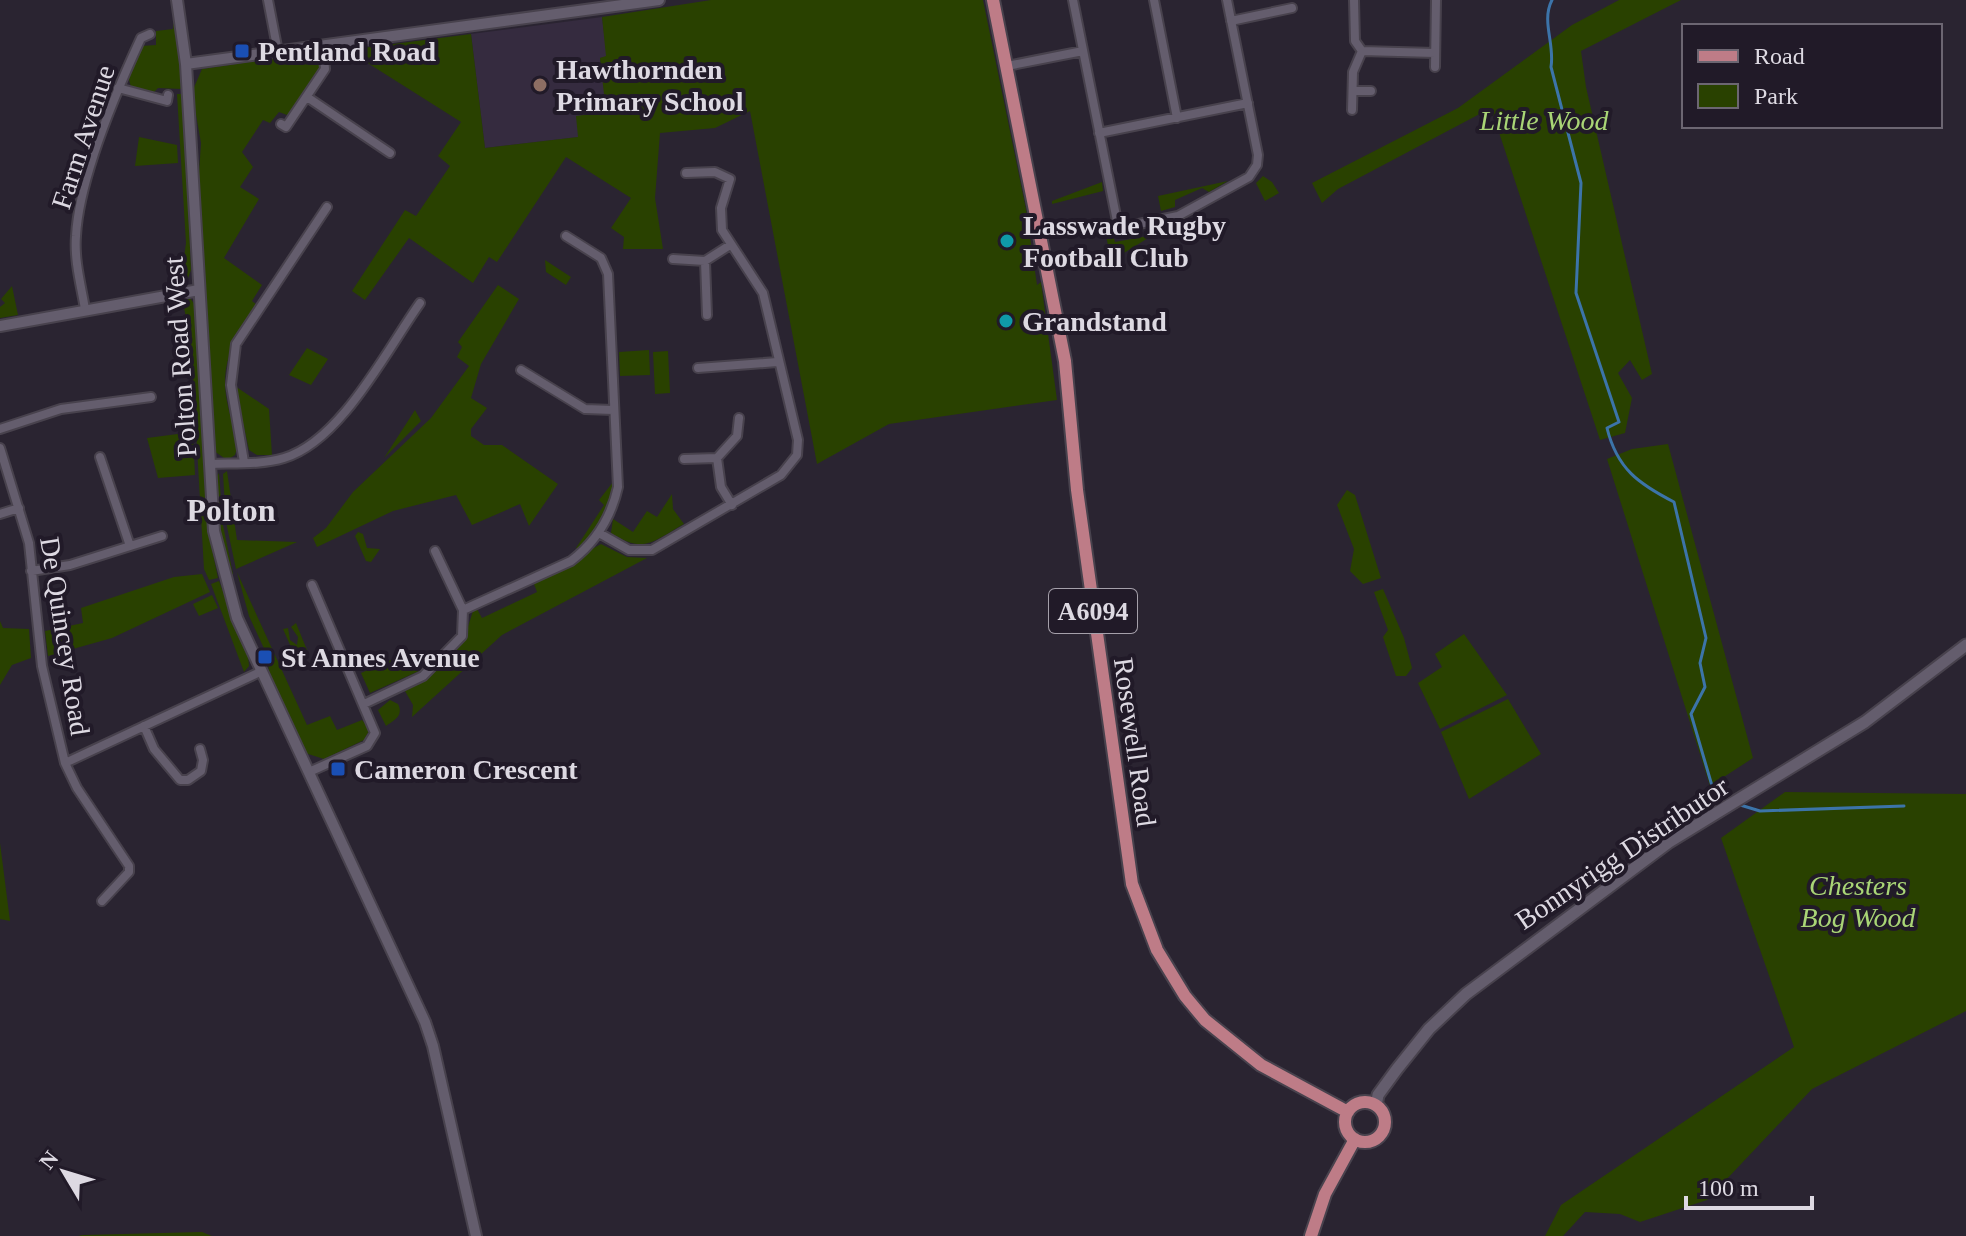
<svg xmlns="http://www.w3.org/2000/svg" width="1966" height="1236" font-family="Georgia,serif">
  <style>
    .built { fill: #352b3f }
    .green { fill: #294100 }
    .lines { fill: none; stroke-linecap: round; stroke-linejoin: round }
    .stream { stroke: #3c74a9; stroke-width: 3 }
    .minor-casing { stroke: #48424d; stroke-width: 12 }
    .tertiary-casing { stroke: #48424d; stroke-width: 14 }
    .secondary-casing { stroke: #48424d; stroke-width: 15 }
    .primary-casing { stroke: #48424d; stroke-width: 16 }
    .minor { stroke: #645d6d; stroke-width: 8 }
    .tertiary { stroke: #645d6d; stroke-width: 10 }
    .secondary { stroke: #645d6d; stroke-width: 11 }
    .primary { stroke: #be7c87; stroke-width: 12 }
    .transit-dot { fill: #1a4fb4; stroke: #211a28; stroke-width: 3 }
    .education-dot { fill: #8d6e63; stroke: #211a28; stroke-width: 3 }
    .culture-dot { fill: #0f9aa8; stroke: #211a28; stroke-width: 3 }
    .labels { text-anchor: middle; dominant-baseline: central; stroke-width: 8; stroke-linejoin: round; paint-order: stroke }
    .shield { fill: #211a28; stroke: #a5a0aa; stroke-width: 2 }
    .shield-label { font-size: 26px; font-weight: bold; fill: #ddd9e2 }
    .poi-label { font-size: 28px; font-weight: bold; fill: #ddd9e2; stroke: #211a28; text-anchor: start }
    .park-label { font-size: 28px; font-style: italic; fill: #a9d576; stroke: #211a28 }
    .street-label { font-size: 28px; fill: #ddd9e2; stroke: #211a28 }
    .quarter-label { font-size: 32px; font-weight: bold; fill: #ddd9e2; stroke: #211a28 }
  </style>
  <rect width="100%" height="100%" fill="#2a2431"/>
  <!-- built -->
  <path class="built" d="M602,17L607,57L600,58L607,112L579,137L485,148L471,34Z"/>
  <!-- green -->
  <path class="green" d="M711,0H983L1026,209L1037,285L1041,282L1057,400L889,424L817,464L750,111L715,128L660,133L655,198L663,249H623L624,237L611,228L631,198L566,157L497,262L489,257L473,283L409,238L365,300L352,291L405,210L416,216L450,166L438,156L461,122L347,50L471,34L485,148L578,137L576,116L606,112L600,58L606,56L602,17Z
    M1619,0H1681L1581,51L1586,87L1652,374L1642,380L1630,360L1618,373L1632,398L1625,433L1600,440L1491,108L1338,189L1322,203L1312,183L1458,108L1572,25Z
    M174,17L182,89L158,88L153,93L131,87L128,76L141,46L156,45V31L173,29Z
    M312,53L319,58L320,70L293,110L287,115L279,112L270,123L263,120L242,152L253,167L240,187L259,199L224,258L262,285L252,301L257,305C235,338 218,364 228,406C231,423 241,438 235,455L227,460L214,451L198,188L201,143L192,92L202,69Z
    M177,94H183L191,270L186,284L180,286L186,243Z
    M139,137L177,145L178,163L135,166Z
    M1263,176L1272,182L1279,193L1265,201L1256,183Z
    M1228,181L1209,192L1202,188L1175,200V207L1161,211L1158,196Z
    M1102,182L1103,191L1052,204V201Z
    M1111,229L1115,242L1153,235L1111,261L1105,230Z
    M545,260L571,277L566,285L546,272Z
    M498,285L519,299L481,364L471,398L487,408L471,429V436L484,445H502L558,484L529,526L520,504L472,525L456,495L393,511L317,547L313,538L326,528L353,492L431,418L469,366L457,357L462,347L458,342Z
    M12,286L18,315L0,318V307L5,303L1,299Z
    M182,297L190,298L195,305L209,535L218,578L209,580L204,569L191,344Z
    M307,348L328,359L311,385L289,375Z
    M649,350L650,375L620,376L619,352Z
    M668,351L670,393L655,394L653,352Z
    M235,386L269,409L272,455H257L249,450Z
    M415,410L421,421L384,458Z
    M193,432L195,475L158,478L147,438Z
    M1668,444L1753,758L1710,786L1607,459L1632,449Z
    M227,471L237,540L297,542L236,569L226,522L223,474Z
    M219,473L223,525L233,574L228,575L220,541L216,478Z
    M613,482C615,507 596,533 579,550L576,548L604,505L599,500Z
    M1347,490L1355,495L1381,578L1363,584L1350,571L1354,549L1337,505Z
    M672,494L673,509L684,524C652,542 644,554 611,533L613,519L633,532L647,511L657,517Z
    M358,532L363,534L367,548L380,549L371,562L366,561L355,536Z
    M601,544L627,557L647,558L502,635L412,717L413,705L405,691L432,674L463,642L473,611L477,609L482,618L537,592L534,584L538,579Z
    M237,572L307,725L330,716L337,730L362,720L370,729L364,740L324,759L305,753L270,679L267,655L249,616Z
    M202,574L210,592L112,638L48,656L45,631L83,623L81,608L174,577Z
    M219,581L248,656L249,666L244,672L211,584Z
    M1383,589L1404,638L1412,668L1406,676H1396L1383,637L1388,630L1374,592Z
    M212,595L218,608L199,616L193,604Z
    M0,621L3,628L29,629L31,658L12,665L0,685Z
    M296,623L307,650L295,656L283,629L288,628L290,640L297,645L298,637L291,627Z
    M1464,634L1507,695L1440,729L1418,683L1442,667L1435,654Z
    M410,652L419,671L370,693L361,673Z
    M1508,699L1541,754L1469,799L1441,732Z
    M390,700L398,704C404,716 394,720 386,726L378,710Z
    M1785,792L1966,794V1011L1812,1089L1707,1200L1640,1222L1620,1214L1585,1212L1563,1236H1545L1561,1205L1794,1047L1721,838Z
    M0,843L10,921L0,919Z
    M202,1232L212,1236H78L82,1235Z"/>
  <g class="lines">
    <!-- stream -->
    <path class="stream" d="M1552,0C1541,21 1555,44 1551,67L1581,183L1576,293L1619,422L1607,428C1617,469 1639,484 1674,502L1706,638L1700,663L1705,687L1691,714L1715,796L1730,801
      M1737,804L1760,811L1904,806"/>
    <!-- minor casing -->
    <g class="minor-casing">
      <path id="minor" d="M268,0L278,52
        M1073,0L1117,221L1124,227L1178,216L1249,177L1257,165L1258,155L1227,0
        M1154,0L1177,118
        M1354,0L1355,41L1362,51L1435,53
        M1231,21L1292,8
        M1007,66L1083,51
        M1435,67L1436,0
        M118,88L167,101L168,95
        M1353,91H1371
        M307,97L390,153
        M1352,110L1353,72L1362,51
        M281,124L286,127L325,69L323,46
        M1099,133L1248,103
        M673,259L705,261L730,245
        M705,261L707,315
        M85,309C81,285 74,260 76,236C79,178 116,92 141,38L150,34
        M698,368L777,362
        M521,370L585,409L613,410
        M0,429L61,409L151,397
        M0,448L29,543L42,666L65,763L77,788L129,866V872L102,901
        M100,457L130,546
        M717,458L721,487L732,505
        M684,459L717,458L737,436L739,418
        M244,462L231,385L236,344L327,207
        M210,464C234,463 261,465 284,458C341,441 386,351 420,303
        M0,514L19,508
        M599,533L629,550H652L781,475L797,455L798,440L763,293L722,230L721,208L730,179L715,172L686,173
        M31,571L70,565L162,536
        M463,610L571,561C596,542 611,518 618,487L608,274L601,258L566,236
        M364,704L423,676L462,636L463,610L435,551
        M144,726L154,749L180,780H188L201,771L203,760L200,749
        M65,763L262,671
        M309,772L367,746L375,733L312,585"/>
    </g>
    <!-- tertiary casing -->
    <g class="tertiary-casing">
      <path id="tertiary" d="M177,0L186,64L214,531L237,618L425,1022L433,1046L476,1236
        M186,64L659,0
        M0,326L199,290"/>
    </g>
    <!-- secondary casing -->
    <g class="secondary-casing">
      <path id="secondary" d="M1376,1106L1378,1095L1397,1069L1429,1029L1466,994L1669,842L1865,722L1966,645"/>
    </g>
    <!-- primary casing -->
    <g class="primary-casing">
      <path id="primary" d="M993,0L1065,361L1077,490L1132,884L1157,950L1185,996L1205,1020L1261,1065L1348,1112
        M1345 1122a20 20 0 1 1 40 0a20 20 0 1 1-40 0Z
        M1311,1236L1325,1194L1355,1139"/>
    </g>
    <!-- minor -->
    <use href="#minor" class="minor"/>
    <!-- tertiary -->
    <use href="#tertiary" class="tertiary"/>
    <!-- secondary -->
    <use href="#secondary" class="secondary"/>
    <!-- primary -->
    <use href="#primary" class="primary"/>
  </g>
  <!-- markers -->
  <g class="transit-dot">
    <rect x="234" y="43" width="16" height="16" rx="4"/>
    <rect x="257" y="649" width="16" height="16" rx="4"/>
    <rect x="330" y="761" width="16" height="16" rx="4"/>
  </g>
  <circle class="education-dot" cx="540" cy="85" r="8"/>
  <g class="culture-dot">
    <circle cx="1007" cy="241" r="8"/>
    <circle cx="1006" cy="321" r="8"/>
  </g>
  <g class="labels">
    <!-- shield labels -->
    <rect class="shield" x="1049" y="589" width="88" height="44" rx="6"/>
    <g class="shield-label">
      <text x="1093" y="611">A6094</text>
    </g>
    <!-- poi labels -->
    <g class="poi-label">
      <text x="258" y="51">Pentland Road</text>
      <text x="556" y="69">Hawthornden<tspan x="556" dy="32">Primary School</tspan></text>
      <text x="1023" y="225">Lasswade Rugby<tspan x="1023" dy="32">Football Club</tspan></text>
      <text x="1022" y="321">Grandstand</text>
      <text x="281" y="657">St Annes Avenue</text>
      <text x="354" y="769">Cameron Crescent</text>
    </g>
    <!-- park labels -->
    <g class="park-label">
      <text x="1544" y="120">Little Wood</text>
      <text x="1858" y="885">Chesters<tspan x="1858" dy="32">Bog Wood</tspan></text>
    </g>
    <!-- street labels -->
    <g class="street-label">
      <text transform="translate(83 137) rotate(-72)">Farm Avenue</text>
      <text transform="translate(180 357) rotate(-94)">Polton Road West</text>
      <text transform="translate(65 636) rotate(81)">De Quincey Road</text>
      <text transform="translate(1135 742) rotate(82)">Rosewell Road</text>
      <text transform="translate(1622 853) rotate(-34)">Bonnyrigg Distributor</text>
    </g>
    <!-- quarter labels -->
    <g class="quarter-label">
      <text x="231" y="510">Polton</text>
    </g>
  </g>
  <!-- legend -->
  <rect x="1682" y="24" width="260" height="104" fill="#211a28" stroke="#6c6672" stroke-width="2"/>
  <rect x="1698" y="50" width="40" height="12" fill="#be7c87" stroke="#6c6672" stroke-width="2"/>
  <text x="1754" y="64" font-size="24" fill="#ddd9e2">Road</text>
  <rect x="1698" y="84" width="40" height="24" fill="#294100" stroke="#6c6672" stroke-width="2"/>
  <text x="1754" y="104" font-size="24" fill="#ddd9e2">Park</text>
  <!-- north arrow -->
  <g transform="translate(64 1172) rotate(308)" stroke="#211a28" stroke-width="6" paint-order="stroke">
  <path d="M0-6L14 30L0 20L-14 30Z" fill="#ddd9e2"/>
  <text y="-12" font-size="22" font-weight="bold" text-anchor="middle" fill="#ddd9e2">N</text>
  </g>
  <!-- scale -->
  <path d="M1686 1196v12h126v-12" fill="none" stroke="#ddd9e2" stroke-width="4"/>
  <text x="1698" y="1196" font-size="24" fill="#ddd9e2" stroke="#211a28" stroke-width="6" paint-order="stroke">100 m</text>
</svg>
